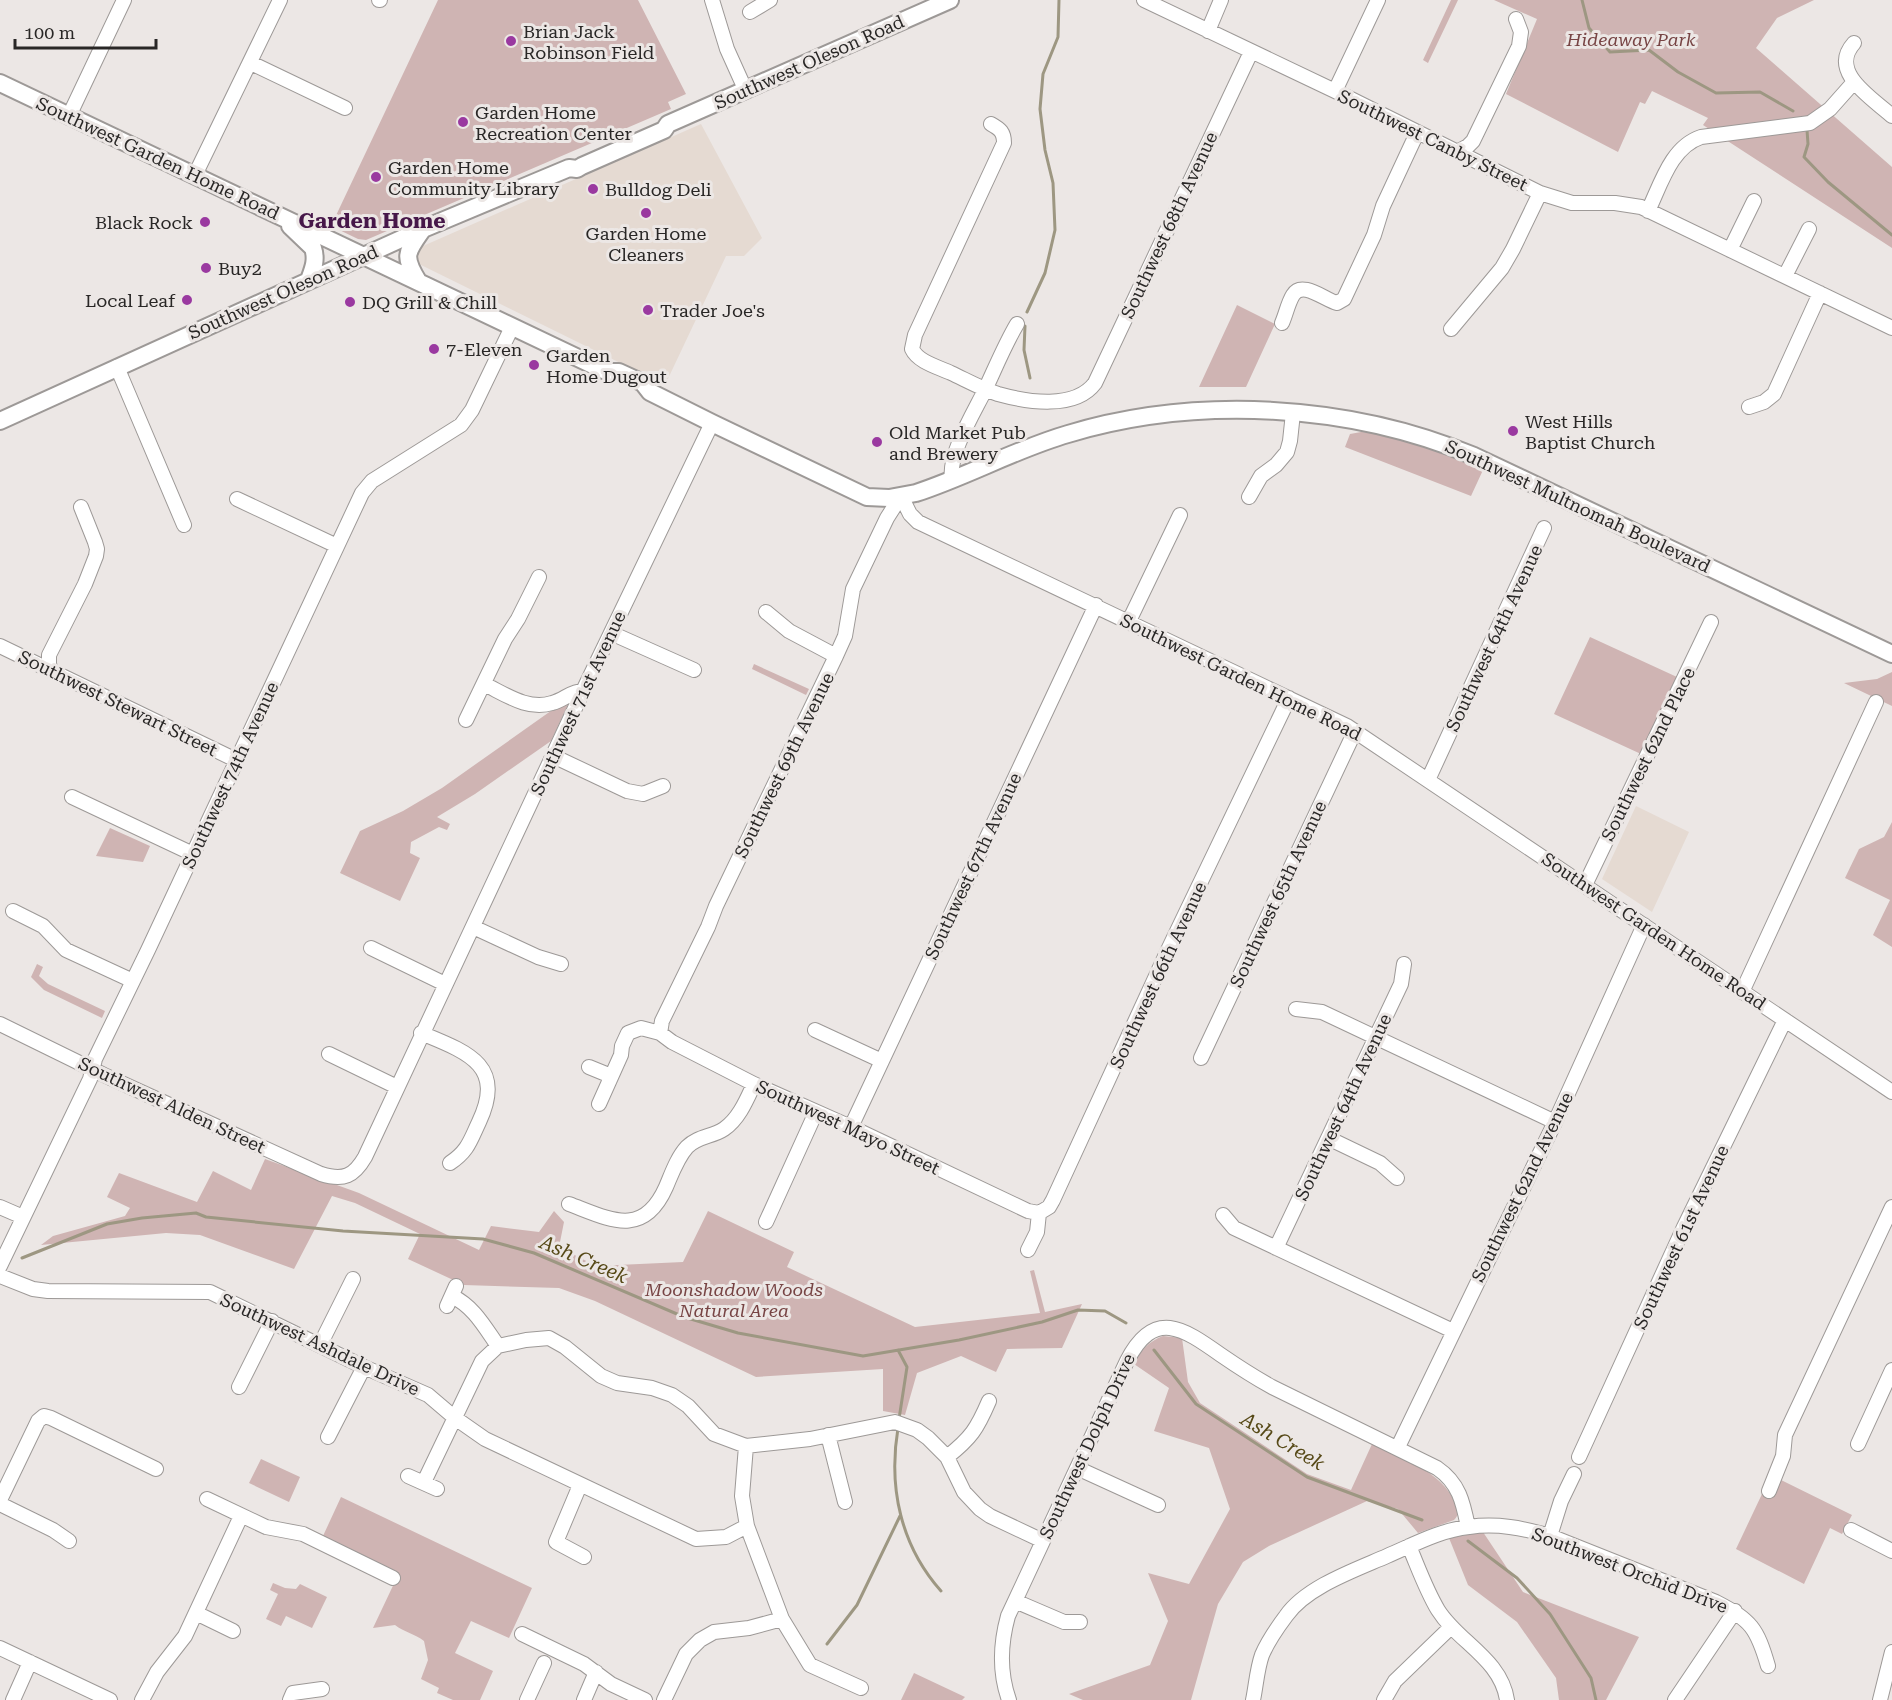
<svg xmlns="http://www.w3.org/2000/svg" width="1892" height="1700" font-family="'Roboto Serif',serif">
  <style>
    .built { fill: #e5dad2 }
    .green { fill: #cfb4b3 }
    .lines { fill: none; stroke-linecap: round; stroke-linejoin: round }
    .stream { stroke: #9d9782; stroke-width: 3 }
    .minor-casing { stroke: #9d9997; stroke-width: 16 }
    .major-casing { stroke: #9d9997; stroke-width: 20 }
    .minor { stroke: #fff; stroke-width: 14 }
    .major { stroke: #fff; stroke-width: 16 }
    .poi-dot { fill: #9a39a0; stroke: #ece7e5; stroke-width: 2 }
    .labels { text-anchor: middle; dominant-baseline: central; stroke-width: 6; stroke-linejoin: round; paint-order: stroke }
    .poi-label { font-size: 18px; fill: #292726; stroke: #ece7e5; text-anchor: start }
    .park-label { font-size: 18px; font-style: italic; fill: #744; stroke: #ece7e5 }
    .street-label { font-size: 18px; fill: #292726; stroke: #ece7e5 }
    .water-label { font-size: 20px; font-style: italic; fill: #574a18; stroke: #ece7e5 }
    .quarter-label { font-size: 21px; font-weight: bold; fill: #461749; stroke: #ece7e5 }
  </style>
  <rect width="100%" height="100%" fill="#ece7e5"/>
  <!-- built -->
  <path class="built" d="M701,124L762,238L744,256H726L665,385L419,264L417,253L423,246Z
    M1636,806L1689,832L1652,912L1602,879Z"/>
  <!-- green -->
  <path class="green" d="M438,0H638L686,94L668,102L671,109L366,240L358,239L331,226Z
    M1451,0H1458L1428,63L1423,60Z
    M1494,0H1814L1777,18L1756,48L1892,167V248L1703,125L1708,118L1652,91L1645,104L1640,102L1618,152L1506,94L1537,19Z
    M1237,305L1275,324L1246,387H1199Z
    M1361,432C1403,432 1445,453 1483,470L1471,496L1345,447L1350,434Z
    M1590,637L1677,677L1641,754L1554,714Z
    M754,664L809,689L806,695L752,669Z
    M1892,672V706L1844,683L1877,679Z
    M572,696L551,741L475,794L437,817L450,824L447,830L439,827L411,842L410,853L420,858L400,901L340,873L360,831L403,811L442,788Z
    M1892,822V947L1873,935L1890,900L1845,878L1859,849L1884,837Z
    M110,828L150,846L143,862L96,856Z
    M37,964L43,967L39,976L48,984L105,1011L102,1018L44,990L31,977Z
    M265,1159L359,1193L479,1250L491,1226L539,1232L554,1211L564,1222L559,1247L596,1266L683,1262L708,1211L794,1252L787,1267L915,1327L1040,1313L1030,1271L1034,1270L1045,1312L1082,1304L1062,1348L1007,1349L996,1372L961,1356L917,1373L905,1415L883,1411V1369L756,1377L595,1301L559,1288L464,1285L408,1259L420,1234L355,1203L332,1196L294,1269L200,1235L166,1233L41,1245L53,1236L125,1216L130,1208L107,1197L119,1173L197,1202L213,1171L251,1190Z
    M1163,1336L1182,1338L1188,1382L1200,1403L1307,1474L1351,1490L1372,1444C1401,1458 1442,1471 1455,1503C1458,1510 1460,1514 1454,1520L1418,1533L1398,1509L1367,1501L1269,1546L1243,1562L1218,1604L1191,1700H1083L1069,1694L1150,1665L1168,1621L1148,1573L1189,1584L1230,1509L1209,1448L1154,1431L1169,1388L1134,1364C1141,1350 1148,1342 1163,1336Z
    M261,1459L300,1477L289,1502L249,1483Z
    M1779,1479L1852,1515L1842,1534L1830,1528L1804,1584L1736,1549L1762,1494L1770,1498Z
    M341,1497L532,1588L509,1638L471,1621L455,1653L493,1671L480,1700H453L437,1693L439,1688L421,1679L428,1660L424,1641C415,1634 404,1632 395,1625L373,1628L399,1573L323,1536Z
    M1483,1532L1523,1592L1639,1637L1606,1700H1559L1556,1678L1517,1622L1468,1585L1449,1538Z
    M273,1583L285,1588L296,1589L300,1584L327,1597L312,1628L286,1616L281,1626L266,1619L278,1594L270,1590Z
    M914,1673L965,1697L962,1700H901Z"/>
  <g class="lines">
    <!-- stream -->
    <path class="stream" d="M1582,0L1589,28L1610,52L1649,50L1678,72L1716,93L1760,92L1793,111
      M1807,130L1808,144L1804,157L1828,182L1892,235
      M1027,312L1045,273L1055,230L1053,183L1045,150L1040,109L1043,74L1058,37L1059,0
      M1025,326L1024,350L1030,378
      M22,1258L107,1224L142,1218L196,1213L206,1217L343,1231L483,1239L534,1253L684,1317L738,1333L863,1356L959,1340L1042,1322L1078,1310L1105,1311L1126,1323
      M898,1350L907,1367L899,1419
      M1154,1350L1196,1404L1307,1477L1422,1520
      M898,1428C888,1488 901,1546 941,1591
      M1468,1541L1517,1578L1550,1614L1591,1678L1596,1700
      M827,1644L857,1605L900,1516"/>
    <!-- minor casing -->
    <g class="minor-casing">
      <path id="minor" d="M379,0H380
        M712,0L727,49L745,89
        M1144,0L1335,91L1540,193L1572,203H1615L1641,207L1892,328
        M750,12L770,0
        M1208,31L1221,0
        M1854,43C1828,72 1872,98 1892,116
        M251,63L345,108
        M1335,91L1378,0
        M69,116L124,0
        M991,124C1000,129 1004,132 1004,143L915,335L912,349C918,362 938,367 951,373C966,380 982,389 998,394C1027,402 1075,410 1095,383L1251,52
        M1457,152L1468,146L1473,141L1519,46L1521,32L1516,19
        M195,175L280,0
        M1648,211C1661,184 1671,147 1701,137L1810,123L1830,109L1854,82
        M1730,250L1754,201
        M1785,276L1809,229
        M1282,323C1286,314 1288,303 1293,295C1302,280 1325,300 1337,303L1344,299L1374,235L1383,206L1417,133
        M1451,329L1502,268L1513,249L1540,193
        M117,367L184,525
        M1749,407L1764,402L1774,394L1820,293
        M952,479C948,455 973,414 984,392C995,369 1004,346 1017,324
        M901,496L910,514L918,522L1347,726L1892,1092
        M1249,497L1261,476L1276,465L1287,452L1290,441L1293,413
        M237,499L337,546
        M766,612L789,631L836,656
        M1129,621L1180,515
        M611,633L694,670
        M0,646L236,760
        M51,671L49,664V655L85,584L96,556L97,549L95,542L81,507
        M484,684C505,694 528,711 552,703C564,700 571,691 583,691
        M466,720L505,639L518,619L539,577
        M553,756L627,791L643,794L663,786
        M1428,780L1544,528
        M72,797L193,854
        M1585,885L1711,622
        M13,911L43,926L66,950L133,981
        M473,927L538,957L561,964
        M371,948L445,984
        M1742,992L1876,702
        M1296,1009L1322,1012L1555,1122
        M0,1024L104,1075L321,1174C344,1181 354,1176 365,1157L583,691L712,423
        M815,1030L882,1061
        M421,1033C467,1052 506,1065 479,1122C470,1141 468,1151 450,1163
        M660,1033L662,1021L708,927L716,906L836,656L845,636L853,589L887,518L901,496
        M329,1054L397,1087
        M1201,1058L1355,731
        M589,1067L611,1076
        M599,1104L621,1055L622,1046L628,1033L641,1028L660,1033L672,1042L754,1084L853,1128L1028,1211L1039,1213
        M851,1127L1096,605
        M1328,1138L1380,1163L1397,1178
        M569,1204C609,1219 643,1239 666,1187C672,1173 677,1158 687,1147C698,1136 712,1137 724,1129C739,1119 747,1099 754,1084
        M0,1207L23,1217
        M1039,1213L1049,1207L1053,1200L1168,950L1289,698
        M1223,1215L1234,1228L1453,1331
        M766,1222L816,1112
        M1276,1248L1401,984L1404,964
        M1028,1250L1037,1232L1039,1213
        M0,1266L90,1079L95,1059L148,950L362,493L372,481L461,425L472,410L512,327
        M0,1276L33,1289L48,1291L210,1292L364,1367L428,1395L455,1418L485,1439L696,1539L726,1537L747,1526
        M452,1296C474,1307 484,1326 498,1346
        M447,1306L456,1286
        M320,1345L353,1279
        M239,1387L272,1321
        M828,1435L845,1502
        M328,1437L364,1367
        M1858,1444L1892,1370
        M746,1446L742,1496L747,1526L782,1619L810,1665L861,1688
        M1398,1447L1555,1122L1644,925
        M947,1457C971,1438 977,1429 989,1401
        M1579,1457L1684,1227L1785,1020
        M1077,1468L1158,1505
        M408,1476L437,1489
        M424,1482L482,1361L498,1346L526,1340L549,1338L565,1347L601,1376L617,1383L652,1388L672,1395L688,1406L714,1434L746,1446L810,1439L895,1422L917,1430L928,1438L947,1457L964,1492L980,1509L990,1516L1043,1541
        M580,1485L556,1542L584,1557
        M1769,1491L1783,1456L1785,1435L1892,1207
        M207,1499L266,1527L303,1534L393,1578
        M0,1500L38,1421L44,1416L51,1418L156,1469
        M0,1504L53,1530L69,1541
        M1851,1530L1892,1551
        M1550,1536L1561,1501L1574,1474
        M1409,1546C1418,1567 1426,1590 1438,1610C1458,1642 1501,1659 1507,1700
        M1015,1601L1064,1622H1080
        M196,1613L233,1631
        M522,1634L584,1664L611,1684L645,1700
        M0,1648L110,1700
        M13,1700L30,1662
        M142,1700L157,1672L185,1636L241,1516
        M290,1700L293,1693L322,1689
        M527,1700L544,1663
        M584,1700L596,1672
        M664,1700L686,1654L700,1640L714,1632L749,1628L782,1619
        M1009,1700C999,1672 1000,1645 1008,1616L1127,1361C1154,1308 1183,1328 1221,1355C1237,1366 1254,1377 1272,1387L1437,1468C1459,1483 1463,1502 1468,1527
        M1253,1700C1256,1686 1257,1669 1262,1655C1268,1641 1277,1628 1286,1616C1306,1587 1355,1570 1387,1556C1413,1545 1440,1530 1469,1527C1497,1523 1523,1528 1550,1536L1716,1602C1751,1620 1757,1628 1768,1666
        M1384,1700L1395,1681L1451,1627
        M1675,1700L1735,1611
        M1880,1700L1892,1652"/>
    </g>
    <!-- major casing -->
    <g class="major-casing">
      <path id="major" d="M0,83L597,367L608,372H619L643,383L650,392L712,423L867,497L889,498L916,493C968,476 1016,449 1068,434C1198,395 1350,404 1474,456L1892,654
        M290,226L313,248C317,260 313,269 309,280
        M418,281C402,255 407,252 423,229
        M0,421L423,229L569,168L577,169L582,166L664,130L668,124L950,0"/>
    </g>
    <!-- minor -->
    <use href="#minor" class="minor"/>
    <!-- major -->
    <use href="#major" class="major"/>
  </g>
  <!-- markers -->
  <g class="poi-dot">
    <circle cx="511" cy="41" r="6"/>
    <circle cx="463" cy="122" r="6"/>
    <circle cx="376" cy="177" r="6"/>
    <circle cx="593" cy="189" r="6"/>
    <circle cx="646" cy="213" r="6"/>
    <circle cx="205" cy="222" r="6"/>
    <circle cx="206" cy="268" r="6"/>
    <circle cx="187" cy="300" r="6"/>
    <circle cx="350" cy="302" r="6"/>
    <circle cx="648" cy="310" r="6"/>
    <circle cx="434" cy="349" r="6"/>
    <circle cx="534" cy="365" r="6"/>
    <circle cx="1513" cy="431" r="6"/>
    <circle cx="877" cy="442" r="6"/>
  </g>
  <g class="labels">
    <!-- poi labels -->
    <g class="poi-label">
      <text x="523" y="31">Brian Jack<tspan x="523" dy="21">Robinson Field</tspan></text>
      <text x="475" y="112">Garden Home<tspan x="475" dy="21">Recreation Center</tspan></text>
      <text x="388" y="167">Garden Home<tspan x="388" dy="21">Community Library</tspan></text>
      <text x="605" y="189">Bulldog Deli</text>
      <text x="193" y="222" text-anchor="end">Black Rock</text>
      <text x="646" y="233" text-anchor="middle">Garden Home<tspan x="646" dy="21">Cleaners</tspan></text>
      <text x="218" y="268">Buy2</text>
      <text x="175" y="300" text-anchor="end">Local Leaf</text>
      <text x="362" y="302">DQ Grill &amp; Chill</text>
      <text x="660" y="310">Trader Joe's</text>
      <text x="446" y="349">7-Eleven</text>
      <text x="546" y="355">Garden<tspan x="546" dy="21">Home Dugout</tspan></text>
      <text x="1525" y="421">West Hills<tspan x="1525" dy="21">Baptist Church</tspan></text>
      <text x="889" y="432">Old Market Pub<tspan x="889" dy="21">and Brewery</tspan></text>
    </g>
    <!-- park labels -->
    <g class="park-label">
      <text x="1631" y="39">Hideaway Park</text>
      <text x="734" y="1289">Moonshadow Woods<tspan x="734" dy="21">Natural Area</tspan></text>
    </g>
    <!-- street labels -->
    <g class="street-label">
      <text transform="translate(809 62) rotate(-24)">Southwest Oleson Road</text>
      <text transform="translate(1433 140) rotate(26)">Southwest Canby Street</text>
      <text transform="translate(158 158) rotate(25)">Southwest Garden Home Road</text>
      <text transform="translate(1169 225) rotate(-65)">Southwest 68th Avenue</text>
      <text transform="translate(283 292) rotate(-24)">Southwest Oleson Road</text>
      <text transform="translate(1578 506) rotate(25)">Southwest Multnomah Boulevard</text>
      <text transform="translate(1494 638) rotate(-65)">Southwest 64th Avenue</text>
      <text transform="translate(1241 677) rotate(26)">Southwest Garden Home Road</text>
      <text transform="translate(118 703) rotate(26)">Southwest Stewart Street</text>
      <text transform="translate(578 703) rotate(-65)">Southwest 71st Avenue</text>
      <text transform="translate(1648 754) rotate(-64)">Southwest 62nd Place</text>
      <text transform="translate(784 765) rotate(-64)">Southwest 69th Avenue</text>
      <text transform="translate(230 775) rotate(-65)">Southwest 74th Avenue</text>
      <text transform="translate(973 866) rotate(-65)">Southwest 67th Avenue</text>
      <text transform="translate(1278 894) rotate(-65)">Southwest 65th Avenue</text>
      <text transform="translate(1654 931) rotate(34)">Southwest Garden Home Road</text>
      <text transform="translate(1158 975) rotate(-65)">Southwest 66th Avenue</text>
      <text transform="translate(172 1105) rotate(25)">Southwest Alden Street</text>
      <text transform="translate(1343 1107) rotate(-65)">Southwest 64th Avenue</text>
      <text transform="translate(848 1127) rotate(25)">Southwest Mayo Street</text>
      <text transform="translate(1522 1187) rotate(-64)">Southwest 62nd Avenue</text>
      <text transform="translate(1681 1237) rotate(-65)">Southwest 61st Avenue</text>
      <text transform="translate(320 1344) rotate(25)">Southwest Ashdale Drive</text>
      <text transform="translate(1087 1446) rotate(-65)">Southwest Dolph Drive</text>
      <text transform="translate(1630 1570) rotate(21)">Southwest Orchid Drive</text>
    </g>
    <!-- water labels -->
    <g class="water-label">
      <text transform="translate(584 1259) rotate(23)">Ash Creek</text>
      <text transform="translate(1283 1441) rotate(31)">Ash Creek</text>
    </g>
    <!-- quarter labels -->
    <g class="quarter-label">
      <text x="372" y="221">Garden Home</text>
    </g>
  </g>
  <!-- scale -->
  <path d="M15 39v9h141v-9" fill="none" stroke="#292726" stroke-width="3"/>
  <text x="24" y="39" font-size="18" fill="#292726" stroke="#ece7e5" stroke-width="4.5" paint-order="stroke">100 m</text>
</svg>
